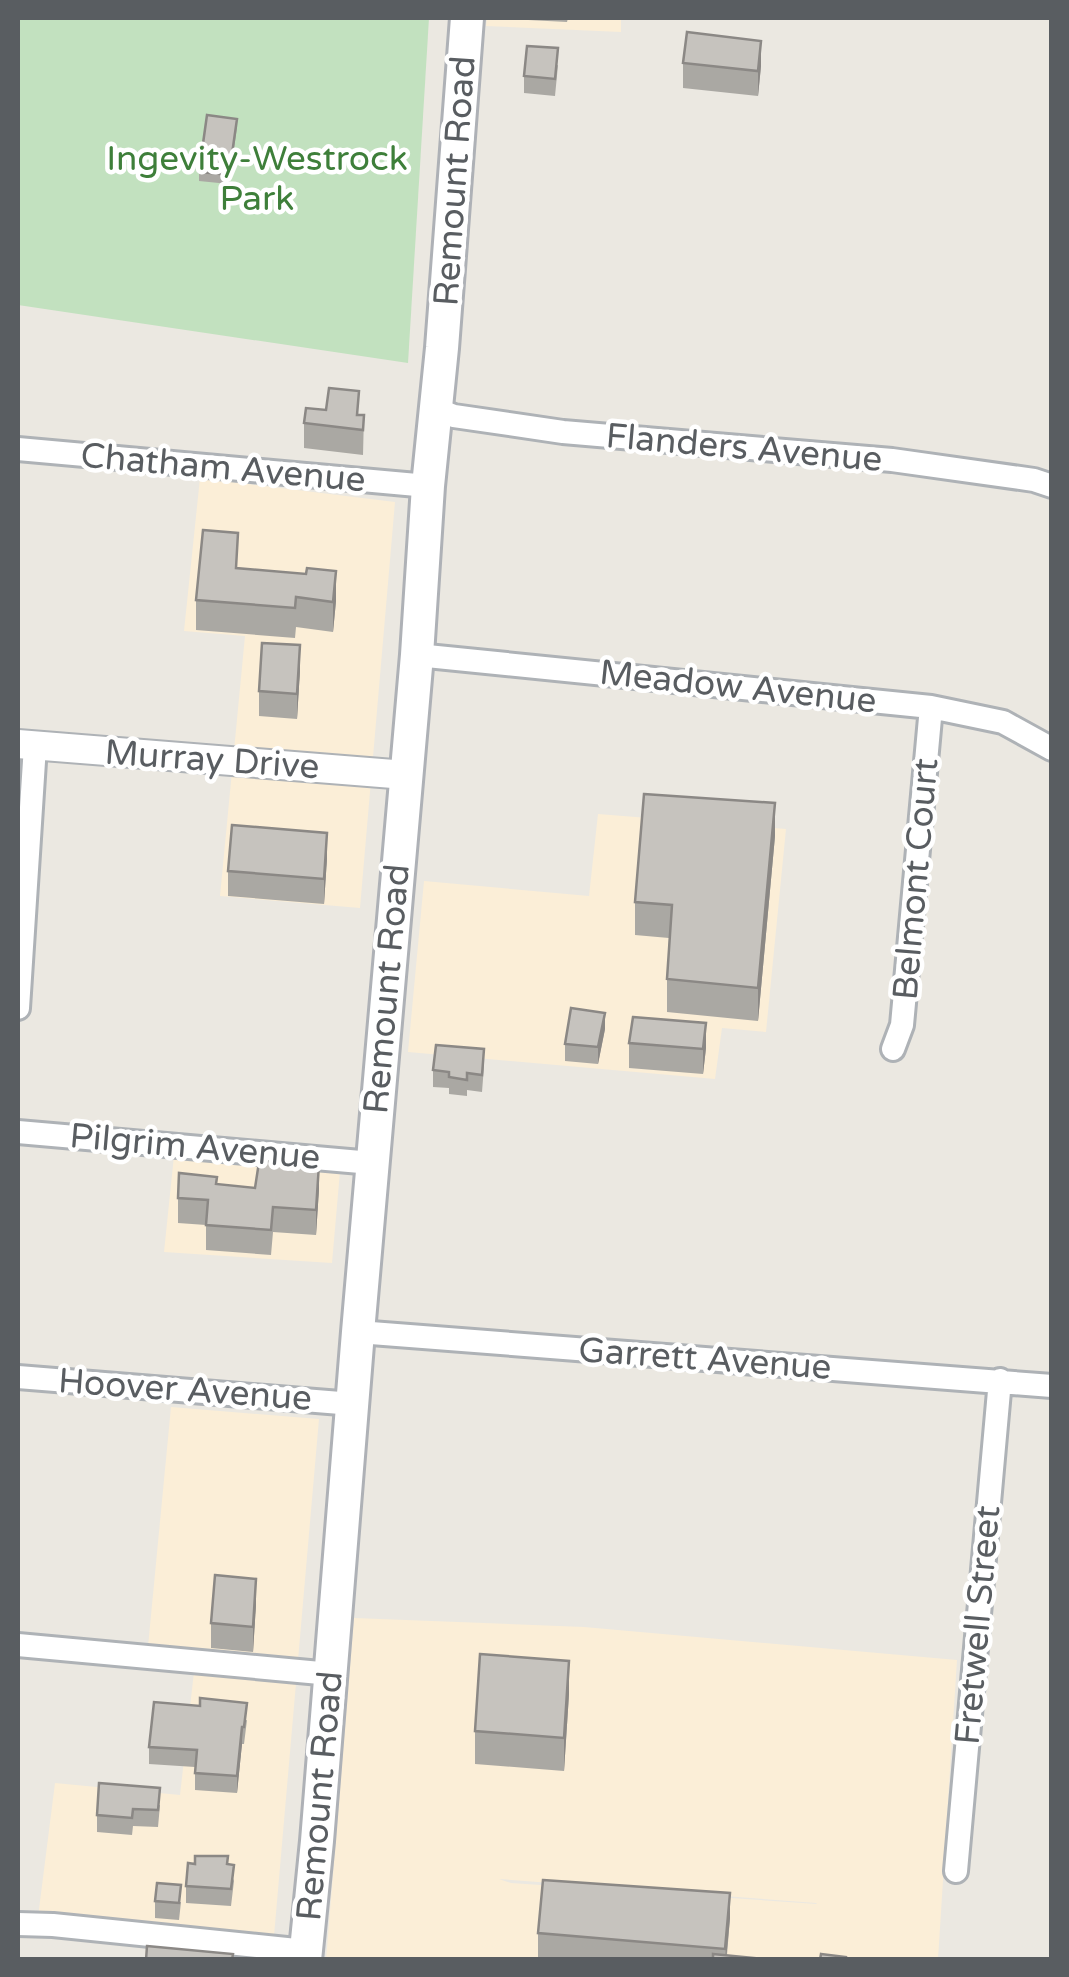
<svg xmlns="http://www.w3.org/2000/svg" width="1069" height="1977" font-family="'Varela Round',sans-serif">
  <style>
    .commercial { fill: #fbeed7; fill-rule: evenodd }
    .green { fill: #c2e1bf }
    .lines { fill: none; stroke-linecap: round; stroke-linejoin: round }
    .minor-casing { stroke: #aeb2b6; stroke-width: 28 }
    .tertiary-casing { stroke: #aeb2b6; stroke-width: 32 }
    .secondary-casing { stroke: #aeb1b6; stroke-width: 38 }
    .minor { stroke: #fff; stroke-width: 22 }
    .tertiary { stroke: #fff; stroke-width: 28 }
    .secondary { stroke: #fff; stroke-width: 32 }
    .wall { fill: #aaa8a3 }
    .shaded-wall { fill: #8b8885 }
    .building { fill: #c6c3be; stroke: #8b8885; stroke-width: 2.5 }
    .labels { text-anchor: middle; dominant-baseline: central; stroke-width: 9; stroke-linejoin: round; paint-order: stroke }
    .park-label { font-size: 35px; fill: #3e7f3a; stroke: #fff }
    .street-label { font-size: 35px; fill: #595d61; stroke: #fff }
  </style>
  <rect width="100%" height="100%" fill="#ebe8e1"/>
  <!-- commercial -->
  <path class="commercial" d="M487,18H621V32L486,26Z
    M200,478L395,502L360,908L220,896L245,636L184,631Z
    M598,814L786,829L766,1032L722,1028L715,1079L408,1052L424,881L589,896Z
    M175,1146L341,1160L332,1263L164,1252Z
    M171,1407L319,1419L272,1959H145L147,1936L37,1925L55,1783L180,1795L195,1663L147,1657Z
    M354,1618L584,1627L957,1660L938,1959L326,1960ZM499,1879L816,1903L817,1904L511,1883Z"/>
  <!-- green -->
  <path class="green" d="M18,18H429L408,363L18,305Z"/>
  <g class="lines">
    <!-- minor casing -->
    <g class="minor-casing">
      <path id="minor" d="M436,409L454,416L563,432L892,460L1034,480L1052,486
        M18,449L428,486
        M417,655L931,707L1003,722L1052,749
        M18,1008L35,746
        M893,1049L902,1025L931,707
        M18,1132L372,1163
        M358,1332L1052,1386
        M18,1377L353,1404
        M18,1645L331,1674
        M956,1871L1000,1380
        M18,1924L53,1925L306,1951"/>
    </g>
    <!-- tertiary casing -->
    <g class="tertiary-casing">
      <path id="tertiary" d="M18,744L406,775"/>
    </g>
    <!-- secondary casing -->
    <g class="secondary-casing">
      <path id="secondary" d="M305,1960L317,1841L358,1332L417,655L428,486L442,348L467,18"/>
    </g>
    <!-- minor -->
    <use href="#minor" class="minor"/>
    <!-- tertiary -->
    <use href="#tertiary" class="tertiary"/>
    <!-- secondary -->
    <use href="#secondary" class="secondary"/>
  </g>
  <!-- wall -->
  <path class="wall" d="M528,18H568L567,22L528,20Z
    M683,63L761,66L758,96L683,88Z
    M558,65L555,96L524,93V76Z
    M237,127L229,184L199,181V172Z
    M359,415H364L363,455L304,448V423Z
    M238,568L336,601L333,632L296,627L295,638L196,630V600Z
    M300,670L297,719L259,716V691Z
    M775,836L758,1021L667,1012V979L669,938L635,935V902Z
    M327,858L324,904L228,896V871Z
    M605,1029L598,1064L565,1061V1044Z
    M629,1043L706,1048L703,1074L629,1068Z
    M484,1066L482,1092L467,1090V1096L449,1094V1088L433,1087V1070Z
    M217,1184L255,1188L319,1189L316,1235L273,1232L271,1255L206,1250V1225L178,1223V1198Z
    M256,1604L253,1652L211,1648V1623Z
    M569,1694L564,1771L475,1764V1731Z
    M247,1720L244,1744H242L237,1793L195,1790V1767L149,1764V1747Z
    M160,1805L158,1827L133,1826L132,1835L97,1832V1815Z
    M228,1864L234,1881L231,1906L186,1903V1886Z
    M155,1901L181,1902L179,1920L155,1918Z
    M730,1918L727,1955L775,1960H554L538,1958V1933Z"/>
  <!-- shaded-wall -->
  <path class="shaded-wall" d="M761,41V66L758,96V71Z
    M336,571V601L333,632V602Z
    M300,645V670L297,719V694Z
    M775,803V836L758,1021V988Z
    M327,833V858L324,904V879Z
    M605,1013V1029L598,1064V1047Z
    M706,1023V1048L703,1074V1049Z
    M319,1164V1189L316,1235V1210Z
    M256,1579V1604L253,1652V1627Z
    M569,1661V1694L564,1771V1738Z
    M242,1727V1744L237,1793V1776Z
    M730,1893V1918L726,1960H725Z"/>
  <!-- building -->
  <path class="building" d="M687,32L761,41L758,71L683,63Z
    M527,46L558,48L555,79L524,76Z
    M207,115L237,119L229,175L199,172Z
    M329,388L359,391L357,415H364L363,430L304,423L306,408L326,410Z
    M203,530L238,533L236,568L306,574L307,568L336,571L333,602L296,597L295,608L196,600Z
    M262,643L300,645L297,694L259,691Z
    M644,794L775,803L758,988L667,979L672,905L635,902Z
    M232,825L327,833L324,879L228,871Z
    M571,1008L605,1013L598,1047L565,1044Z
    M633,1017L706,1023L703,1049L629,1043Z
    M436,1045L484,1049L482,1075L467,1073V1080L449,1077V1072L433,1070Z
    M276,1161L319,1164L316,1210L273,1207L271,1230L206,1225L208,1200L178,1198L179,1173L217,1177L216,1184L255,1188L259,1162Z
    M215,1575L256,1579L253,1627L211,1623Z
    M480,1654L569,1661L564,1738L475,1731Z
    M200,1698L247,1703L244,1727H242L237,1776L195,1773L197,1750L149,1747L154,1702L200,1706Z
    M99,1783L160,1788L158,1810L133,1809L132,1818L97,1815Z
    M195,1856H228L227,1864L234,1865L231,1889L186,1886L188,1863L195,1864Z
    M543,1880L730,1893L725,1949L538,1933Z
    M157,1883L181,1885L179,1903L155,1901Z
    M147,1946L233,1954L232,1960H146Z
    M713,1954L775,1960H713Z
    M821,1954L846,1957V1960H820Z"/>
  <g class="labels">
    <!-- park labels -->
    <g class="park-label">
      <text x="257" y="159">Ingevity-Westrock<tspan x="257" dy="40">Park</tspan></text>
    </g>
    <!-- street labels -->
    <g class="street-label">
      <text transform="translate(455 181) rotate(-86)">Remount Road</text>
      <text transform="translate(744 448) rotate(5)">Flanders Avenue</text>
      <text transform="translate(223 468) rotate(5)">Chatham Avenue</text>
      <text transform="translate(738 687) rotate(6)">Meadow Avenue</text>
      <text transform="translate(212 760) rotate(4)">Murray Drive</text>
      <text transform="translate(916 879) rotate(-85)">Belmont Court</text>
      <text transform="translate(387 989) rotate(-85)">Remount Road</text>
      <text transform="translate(195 1147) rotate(5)">Pilgrim Avenue</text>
      <text transform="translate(705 1359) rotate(4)">Garrett Avenue</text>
      <text transform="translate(185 1390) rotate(4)">Hoover Avenue</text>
      <text transform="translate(978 1625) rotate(-85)">Fretwell Street</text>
      <text transform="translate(320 1796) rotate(-85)">Remount Road</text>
    </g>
  </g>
  <!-- border -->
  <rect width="1069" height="1977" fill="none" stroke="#595d61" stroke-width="40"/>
</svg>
